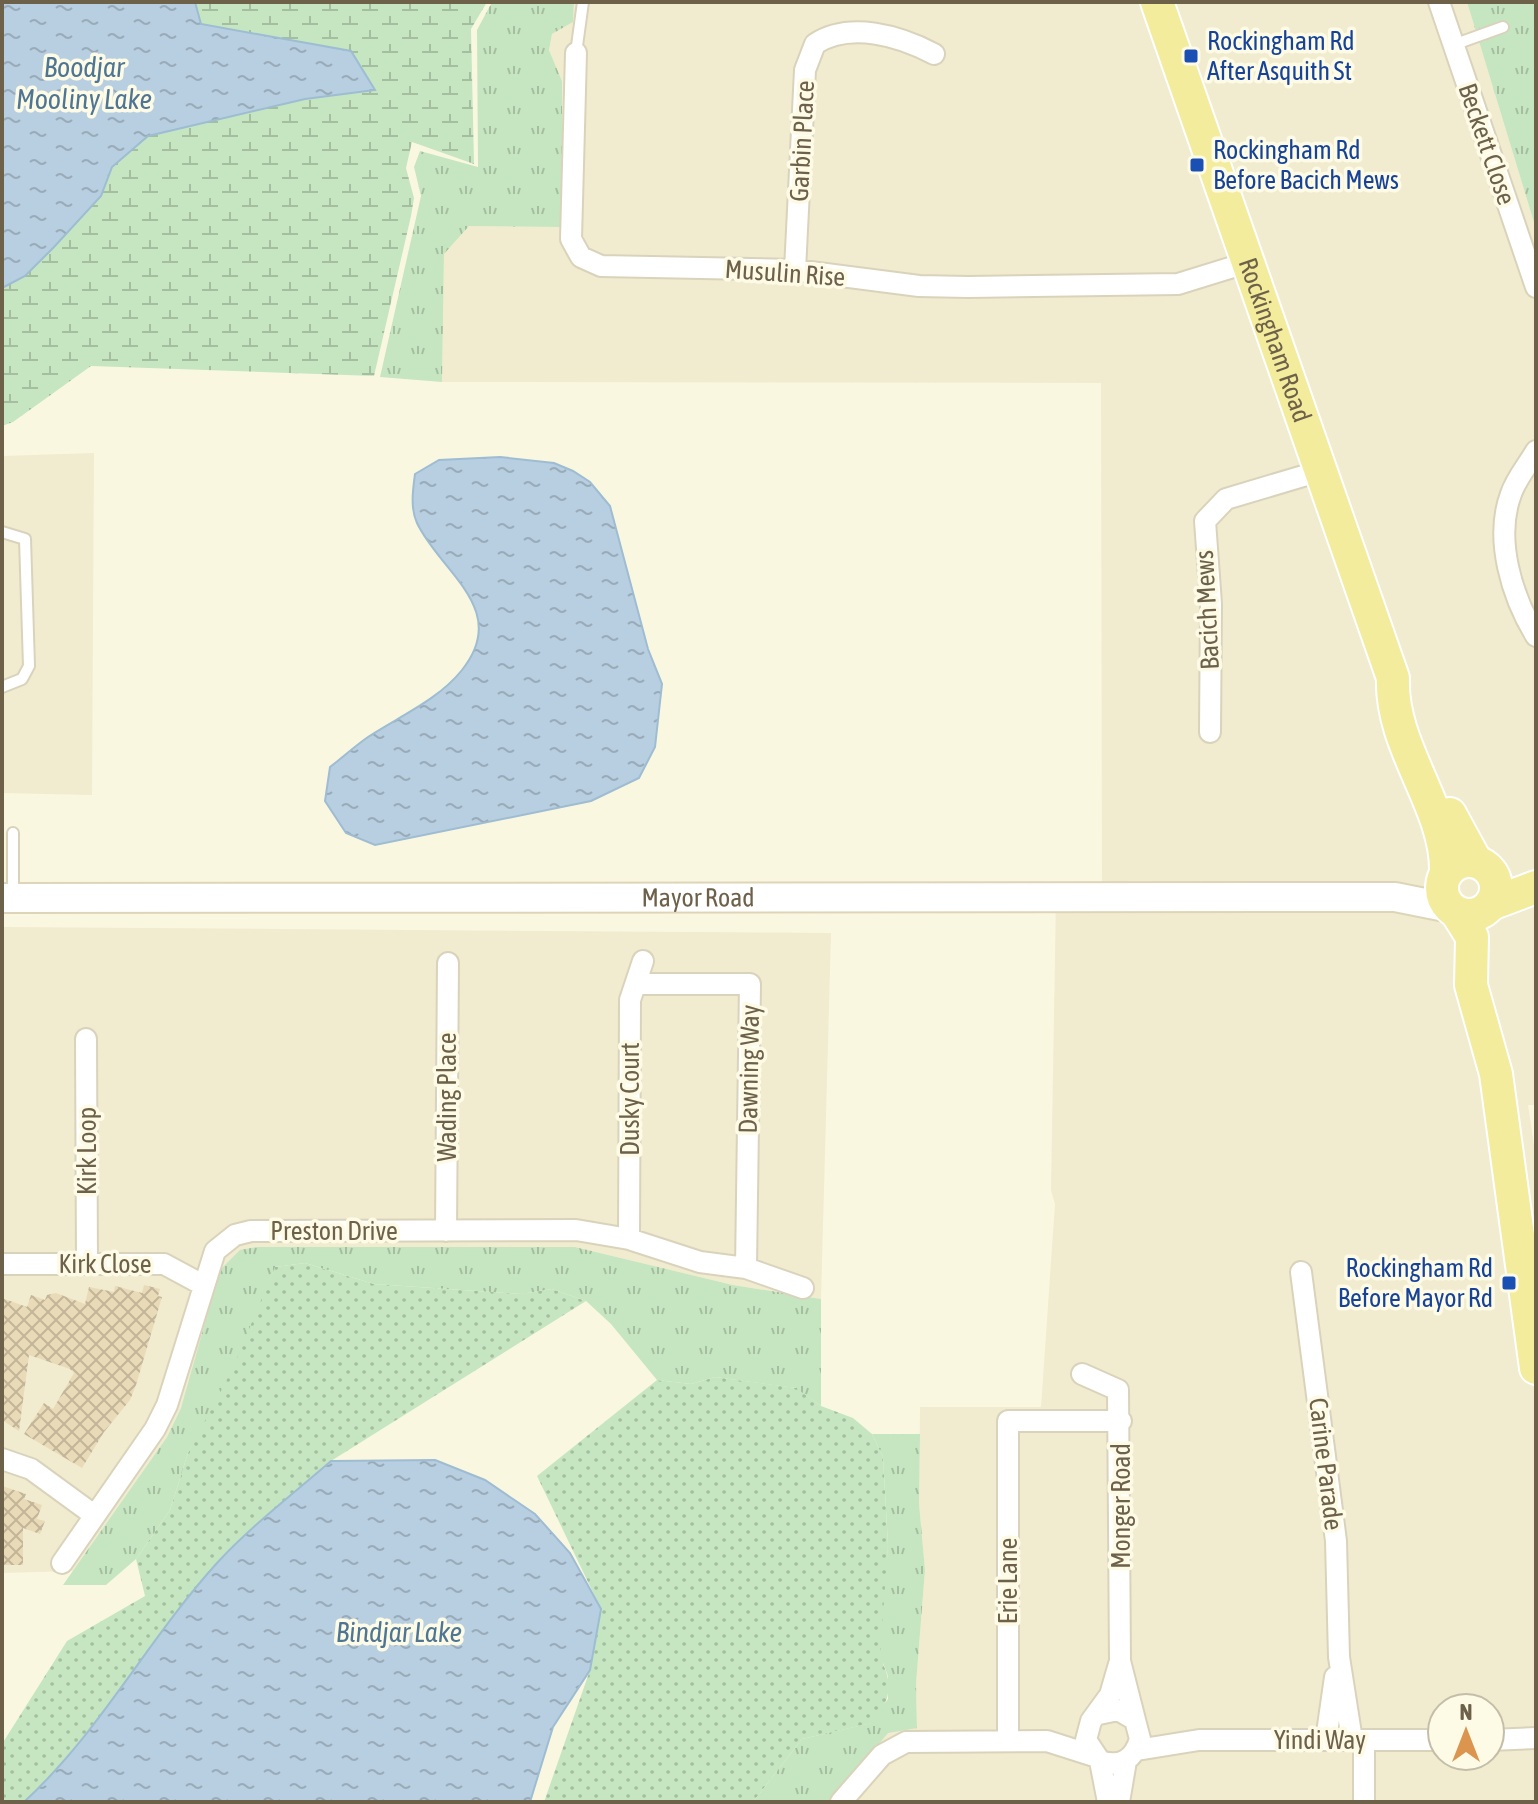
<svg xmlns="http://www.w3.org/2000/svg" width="1538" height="1804" font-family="'Asap Condensed',sans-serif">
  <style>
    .residential { fill: #f1ebcf; fill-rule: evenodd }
    .grass { fill: url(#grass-dots) }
    .wetland { fill: url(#wetland-marsh) }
    .park { fill: url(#park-tufts) }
    .water { fill: url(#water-ripples); stroke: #9ebcd2; stroke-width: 2 }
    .building { fill: url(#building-cross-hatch) }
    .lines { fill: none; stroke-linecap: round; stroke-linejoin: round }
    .lane-casing { stroke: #dad3bb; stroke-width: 14 }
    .street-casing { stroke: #dad3bb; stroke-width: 24 }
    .secondary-casing { stroke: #ded5b9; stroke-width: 32 }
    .primary-casing { stroke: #fff; stroke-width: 36 }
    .lane { stroke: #fff; stroke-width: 10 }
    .street { stroke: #fff; stroke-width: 20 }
    .secondary { stroke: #fff; stroke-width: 28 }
    .primary { stroke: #f4ec9d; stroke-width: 32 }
    .transit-dot { fill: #1a4fb4; stroke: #fdfbe6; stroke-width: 3 }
    .labels { text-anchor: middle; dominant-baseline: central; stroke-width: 7; stroke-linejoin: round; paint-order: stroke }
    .transit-label { font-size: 26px; fill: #164399; stroke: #fdfbe6; text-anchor: start }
    .street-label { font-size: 26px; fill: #6e614a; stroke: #fdfbe6 }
    .water-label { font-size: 28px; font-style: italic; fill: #4f7594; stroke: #fdfbe6 }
  </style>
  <defs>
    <pattern id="grass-dots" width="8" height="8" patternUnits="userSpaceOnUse" patternTransform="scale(2)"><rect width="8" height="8" fill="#c5e6c1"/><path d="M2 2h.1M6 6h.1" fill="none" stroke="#a4be9f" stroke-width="1.8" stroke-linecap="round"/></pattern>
    <pattern id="wetland-marsh" width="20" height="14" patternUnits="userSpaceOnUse" patternTransform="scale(2)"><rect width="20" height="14" fill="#c5e6c1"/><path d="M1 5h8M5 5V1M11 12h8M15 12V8" fill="none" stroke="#a4be9f"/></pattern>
    <pattern id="park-tufts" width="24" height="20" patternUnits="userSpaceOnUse" patternTransform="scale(2)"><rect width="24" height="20" fill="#c5e6c1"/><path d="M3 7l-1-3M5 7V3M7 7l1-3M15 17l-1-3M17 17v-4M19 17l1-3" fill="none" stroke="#a4be9f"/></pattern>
    <pattern id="water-ripples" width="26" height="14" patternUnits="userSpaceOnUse" patternTransform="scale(2)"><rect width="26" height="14" fill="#b7cfe1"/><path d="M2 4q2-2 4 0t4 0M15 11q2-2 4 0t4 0" fill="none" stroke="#99abb8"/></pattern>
    <pattern id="building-cross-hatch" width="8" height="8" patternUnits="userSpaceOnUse" patternTransform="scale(2)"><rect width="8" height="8" fill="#eadbb8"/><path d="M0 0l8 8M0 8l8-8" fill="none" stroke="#c2b598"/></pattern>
  </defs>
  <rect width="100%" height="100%" fill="#faf7e0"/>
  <!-- residential -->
  <path class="residential" d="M574,2H1467L1536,229V1105H1528L1536,1159V1802H830L888,1732L917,1727L916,1684L925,1570L919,1503L920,1407H1041L1055,1204L1051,1190L1056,898L1102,897L1101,383L442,382L444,254L469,226L562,227V81L549,50L552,34L573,22ZM1442,1708H1490V1756H1442Z
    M94,453L92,795L2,793V456Z
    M2,927L831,933L821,1299L733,1285L575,1247H256L241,1250L181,1408L167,1437L73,1571L2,1573Z"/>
  <!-- grass -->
  <path class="grass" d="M305,1263L374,1284L521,1294L552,1289L586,1301L331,1461L217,1563L125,1685L45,1783L24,1802H2V1744L67,1641L145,1596L136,1559L170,1510L188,1453L275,1267Z
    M715,1377L797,1388L821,1406L853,1418L872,1434L883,1457L888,1545L883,1664C894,1687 888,1705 872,1723L802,1739L753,1802H544L590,1670L601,1609L537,1476L657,1380L691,1384Z"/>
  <!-- wetland -->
  <path class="wetland" d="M195,2H487L471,29L474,164L412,142L406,168L414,198L411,216L374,376L91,366L13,422L2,426V288L25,276L54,247L100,196L112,167L148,136L305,99L374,90L351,51L201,24Z"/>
  <!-- park -->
  <path class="park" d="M492,2H574L573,22L552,34L549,50L562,81V227L469,226L444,254L442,382L380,377L421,196L414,167L420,151L478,167L477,30Z
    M1467,2H1536V229Z
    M256,1247H575L733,1285L821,1299V1406L796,1388L715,1377L691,1384L657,1380L611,1324L586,1301L552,1289L521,1294L374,1284L305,1263L275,1267L232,1370L188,1453L170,1510L136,1559L106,1585H63L167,1437L181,1408L220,1270L240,1250Z
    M872,1434H920L919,1503L925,1570L916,1684L917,1728L888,1733L830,1802H753L802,1739L871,1723L888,1699V1676L880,1655L888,1545L883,1457Z"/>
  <!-- water -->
  <path class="water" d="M2,2H195L201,24L351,51L375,90L305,99L148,136L112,167L101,196L54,247L25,276L2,288Z
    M500,457L554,463L573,471L590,482L610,506L648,649L662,684L655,747L639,778L591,801L375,845L346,833L325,801L330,767C343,757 355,746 368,737C400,716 438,700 462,670C511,609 440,572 417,523C410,508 413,489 415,474L439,460Z
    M435,1460L485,1480L535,1514L570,1553L601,1609L590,1670L553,1727L530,1802H24C100,1732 148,1639 217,1563C251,1526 293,1494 331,1461Z"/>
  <!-- building -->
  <path class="building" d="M144,1285L160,1289L158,1296L162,1297L136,1385L130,1400L104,1432L82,1468L24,1434L44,1403L53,1409L74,1373L70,1369L29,1355L19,1431L2,1420V1298L27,1307L31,1295L45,1300L47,1295L56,1293L85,1304L89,1287L114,1292L115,1286L142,1293Z
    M2,1486L26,1494L24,1499L42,1505L37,1519L45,1521L40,1534L23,1528V1565H2Z"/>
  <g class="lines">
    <!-- lane casing -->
    <g class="lane-casing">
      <path id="lane" d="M1453,45L1503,27
        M576,53L583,2
        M2,532L25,539L29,666L22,679L2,687
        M13,833V896"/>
    </g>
    <!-- street casing -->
    <g class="street-casing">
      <path id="street" d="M1439,2L1536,287
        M576,53L571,239L581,257L601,266L795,270L919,286L968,287L1178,284L1246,263
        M795,270L805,70L815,44C850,21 900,36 934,54
        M1536,451C1528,465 1516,479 1511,494C1494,539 1512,597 1536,636
        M1210,732L1211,604L1205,521L1226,499L1320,471
        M636,984H750L746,1268
        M86,1039L87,1264
        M446,1231L448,963
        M629,1239L630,1000L643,961
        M2,1264H164L203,1285
        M1301,1272L1336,1541L1339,1657L1352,1740
        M1082,1374L1118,1390L1120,1661L1135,1720
        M2,1459L31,1469L94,1515
        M62,1563L155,1429L167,1405L215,1251L235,1235L251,1231L576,1230L629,1239L700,1262L746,1268L803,1288
        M1099,1714L1118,1710L1135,1720L1140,1739C1134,1759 1121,1768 1100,1761L1086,1740L1091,1721L1110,1695L1119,1664
        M1008,1740V1421H1121
        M1326,1740L1335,1677
        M1364,1740V1802
        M1490,1740L1536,1738
        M1137,1750L1199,1740H1442
        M1100,1761L1108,1802
        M841,1802L882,1755L906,1742L1047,1741L1094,1756
        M1119,1802L1126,1761"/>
    </g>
    <!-- secondary casing -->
    <g class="secondary-casing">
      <g id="secondary">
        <path id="s1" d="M2,898L1395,897L1450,908"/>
      </g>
    </g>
    <!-- primary casing -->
    <g class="primary-casing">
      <g id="primary">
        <path id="s2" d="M1157,2L1393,678C1390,747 1447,806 1446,871"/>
        <path d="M1450,814L1475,860"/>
        <circle cx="1469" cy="888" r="27"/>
        <path d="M1491,904L1536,887"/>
        <path d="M1457,913L1472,937L1471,985L1496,1074L1536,1368"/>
      </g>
    </g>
    <!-- lane -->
    <use href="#lane" class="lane"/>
    <!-- street -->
    <use href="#street" class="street"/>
    <!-- secondary -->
    <use href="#secondary" class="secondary"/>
    <!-- primary -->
    <use href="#primary" class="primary"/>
  </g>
  <!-- markers -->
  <g class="transit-dot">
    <rect x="1183" y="48" width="16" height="16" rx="4"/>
    <rect x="1189" y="157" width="16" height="16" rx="4"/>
    <rect x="1501" y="1275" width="16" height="16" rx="4"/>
  </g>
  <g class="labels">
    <!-- transit labels -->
    <g class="transit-label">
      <text x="1207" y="41">Rockingham Rd<tspan x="1207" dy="30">After Asquith St</tspan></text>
      <text x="1213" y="150">Rockingham Rd<tspan x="1213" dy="30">Before Bacich Mews</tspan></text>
      <text x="1493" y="1268" text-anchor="end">Rockingham Rd<tspan x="1493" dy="30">Before Mayor Rd</tspan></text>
    </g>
    <!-- street labels -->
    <g class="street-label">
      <text transform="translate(802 141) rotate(-87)">Garbin Place</text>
      <text transform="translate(1487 144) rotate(71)">Beckett Close</text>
      <text transform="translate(785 273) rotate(4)">Musulin Rise</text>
      <text stroke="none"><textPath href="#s2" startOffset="358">Rockingham Road</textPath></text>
      <text transform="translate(1207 610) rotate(-93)">Bacich Mews</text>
      <text stroke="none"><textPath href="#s1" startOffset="696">Mayor Road</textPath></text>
      <text transform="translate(749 1069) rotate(-89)">Dawning Way</text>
      <text transform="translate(447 1097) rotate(-90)">Wading Place</text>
      <text transform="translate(630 1099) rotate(-90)">Dusky Court</text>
      <text transform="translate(87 1151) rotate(-90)">Kirk Loop</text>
      <text x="334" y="1231">Preston Drive</text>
      <text x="105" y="1264">Kirk Close</text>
      <text transform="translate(1326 1464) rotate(83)">Carine Parade</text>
      <text transform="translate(1121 1506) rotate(-90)">Monger Road</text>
      <text transform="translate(1008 1581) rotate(-90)">Erie Lane</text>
      <text x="1320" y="1740">Yindi Way</text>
    </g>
    <!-- water labels -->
    <g class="water-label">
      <text x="84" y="67">Boodjar<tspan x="84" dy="32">Mooliny Lake</tspan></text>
      <text x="399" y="1632">Bindjar Lake</text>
    </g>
  </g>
  <!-- border -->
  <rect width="1538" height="1804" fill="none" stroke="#6e614a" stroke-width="8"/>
  <!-- north arrow -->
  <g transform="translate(1466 1732)"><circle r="38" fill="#fdfbe6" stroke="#c4bda8" stroke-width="2"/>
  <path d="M0-6L14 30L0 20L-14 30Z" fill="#db954e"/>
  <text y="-12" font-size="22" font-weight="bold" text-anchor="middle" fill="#6e614a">N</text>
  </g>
</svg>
